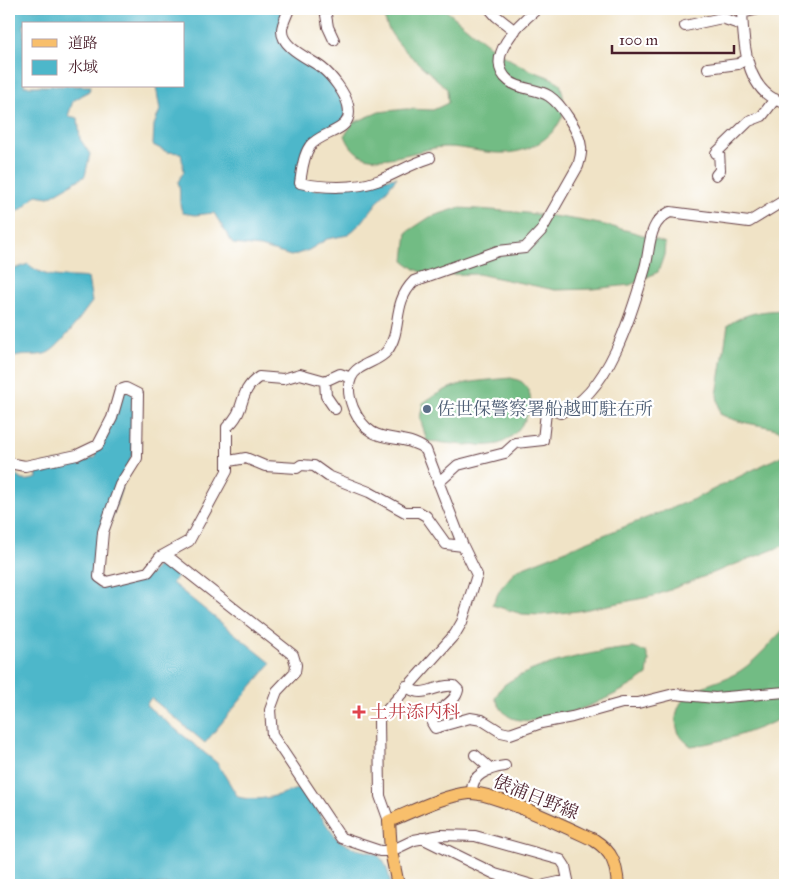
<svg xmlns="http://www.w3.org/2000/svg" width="794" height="894" font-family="'IM FELL Great Primer','Noto Serif JP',serif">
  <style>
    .forest { fill: #72bc84; stroke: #5e6e58 }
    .water { fill: #4db7ca; stroke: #4c6b7a }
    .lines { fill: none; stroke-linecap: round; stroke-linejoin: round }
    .minor-casing { stroke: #633c42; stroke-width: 12 }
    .major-casing { stroke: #633c42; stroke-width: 14 }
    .minor { stroke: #fff; stroke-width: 10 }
    .major { stroke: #f8bf6c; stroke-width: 12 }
    .service-dot { fill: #5c6f8a; stroke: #fff; stroke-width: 2 }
    .health-dot { fill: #e0444e; stroke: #fff; stroke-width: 2 }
    .labels { text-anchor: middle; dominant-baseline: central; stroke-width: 4.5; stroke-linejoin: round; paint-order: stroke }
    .service-label { font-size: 18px; fill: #4e5e75; stroke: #fff; text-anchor: start }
    .health-label { font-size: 18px; fill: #be3a42; stroke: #fff; text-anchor: start }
    .street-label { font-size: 18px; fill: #4a1f2b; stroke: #fff }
  </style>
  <rect width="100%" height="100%" fill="#fff"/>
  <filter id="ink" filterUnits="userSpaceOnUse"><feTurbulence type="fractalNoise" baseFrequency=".02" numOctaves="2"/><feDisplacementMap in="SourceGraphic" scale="10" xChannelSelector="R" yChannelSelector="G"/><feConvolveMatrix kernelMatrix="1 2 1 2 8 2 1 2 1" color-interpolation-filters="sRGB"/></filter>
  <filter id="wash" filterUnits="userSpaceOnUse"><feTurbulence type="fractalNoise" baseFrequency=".0096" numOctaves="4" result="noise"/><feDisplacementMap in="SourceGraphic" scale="20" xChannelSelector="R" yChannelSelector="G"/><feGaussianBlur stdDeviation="1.12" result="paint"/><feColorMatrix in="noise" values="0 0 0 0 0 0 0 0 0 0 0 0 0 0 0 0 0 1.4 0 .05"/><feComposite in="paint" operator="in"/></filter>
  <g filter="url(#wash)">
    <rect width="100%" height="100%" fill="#f0e3c6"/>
    <!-- forest -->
    <path class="forest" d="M384,9H444C470,29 492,51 522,66C534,73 548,75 560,83C563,94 566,107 562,117C552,141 524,154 500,153C482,153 465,147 447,147C416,146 361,181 345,135L353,123L379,112L406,109L433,110L448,103L447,89C428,69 381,39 384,9Z
      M458,208C520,211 607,219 665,243L664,255L658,272L630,285L592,289L555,290L478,274L428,275L415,269L404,261L407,232L430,217Z
      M785,310V432C762,423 744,426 720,414L717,395L728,325C747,312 763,311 785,310Z
      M511,378C514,379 519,380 522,382C544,400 519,438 498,444C479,448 447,443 427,441L420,418L423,403C456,380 472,382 511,378Z
      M785,454V545L654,596L578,611L541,615L522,614L492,605L501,588L516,570L694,499Z
      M785,628V717C754,731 725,742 691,746C680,738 676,732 676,718C679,685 717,686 740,671C757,660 771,642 785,628Z
      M633,648L646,652L649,660L647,675C622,694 548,729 515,719C504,716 500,707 495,698C498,694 500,688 504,685C532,664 598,650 633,648Z"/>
    <!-- water -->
    <path class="water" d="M9,9H286L281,40C302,56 352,89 345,120L315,137L297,184L315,190L397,177L362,222L348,235L327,239L309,250L291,256L260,247L233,244L214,213L195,215L183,213C177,202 182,193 178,182L184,171L181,153L167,152L153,145L154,125L160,110L156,86H184V24H24V86H91L89,91L73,101L68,116L78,118L80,139L90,154L85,176L49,197L36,195L23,208L9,216Z
      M28,264C48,281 64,275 88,278L92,302C82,314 58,352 44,354C30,357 23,353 9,359V271Z
      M125,390L134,394L133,451L95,572L97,588L150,575L161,562H168L180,572L172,583L271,663L205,743L151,698L146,705L217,763L238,797C261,803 281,794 303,787C310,798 331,835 340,841C369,860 383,840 391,885H9V467C20,477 17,484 37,478L36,466L77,458L79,464L96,457L94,449Z"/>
  </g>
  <g filter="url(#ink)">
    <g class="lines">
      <!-- minor casing -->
      <g class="minor-casing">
        <path id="minor" d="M289,9C287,15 282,24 282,30C281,48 311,59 322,68C332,76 345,93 348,105C355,133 322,130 310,146C303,156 302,171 300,183C322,188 356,189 377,181C396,174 410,164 430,158
          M325,9L328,27L334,40
          M490,9L496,16L515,31
          M742,9C743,41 745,94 785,103
          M742,13L759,9
          M685,26L722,18L742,25
          M708,68L738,64L747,59
          M716,153L749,121L762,116L775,99
          M716,175L720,170L719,151
          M325,381L326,396L335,409
          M229,461L246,458L265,466L297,468L301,465L314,466L328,476L369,492L405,512H419L426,516L446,544L463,546
          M9,463L25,466L77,455L98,445L112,418L120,390L126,388L138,394L137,458L120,485L103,532L99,577L106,582L148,572L160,557L189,541L227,471V427C248,409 236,393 259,377L283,379L300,374L325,381L340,374L351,378
          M438,483L458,465L505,453L516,443L543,440L546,412L550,409L560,413C608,396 632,313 645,268C651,247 647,223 670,212L749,222L785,200
          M166,555L293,655L296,665L295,672L277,691L270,710L272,735L341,838L380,851H391L414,840L441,835L475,836L561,860L565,866L569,885
          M406,686C423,701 435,683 454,686L458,690C455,705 434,708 432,723L435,728L470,718L482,720L501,732L510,734L541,723L572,717L622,703H638L674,694L715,698L785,692
          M475,755L490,768
          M473,794C468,775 490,768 505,766
          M389,821L380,796L379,719L455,634L462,622L477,575L463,546L426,450C399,429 372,451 353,408C350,400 347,387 351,378C357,363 378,363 387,351C403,330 391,304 414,281L498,251L525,248L541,231L578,166C580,159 582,154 581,147C580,132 561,104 549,96C537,88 520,90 509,81C482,59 519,23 537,9
          M422,838L495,874L532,885
          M545,885L568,880"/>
      </g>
      <!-- major casing -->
      <g class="major-casing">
        <path id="major" d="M398,885L391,851L389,821C414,811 442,796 469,793C494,792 568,828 594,840C613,852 616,864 618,885"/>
      </g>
      <!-- minor -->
      <use href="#minor" class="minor"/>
      <!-- major -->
      <use href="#major" class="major"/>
    </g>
  </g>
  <!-- markers -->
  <circle class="service-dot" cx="427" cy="409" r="5"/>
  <path class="health-dot" d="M356.5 704.5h5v5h5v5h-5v5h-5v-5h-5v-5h5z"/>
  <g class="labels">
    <!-- service labels -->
    <g class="service-label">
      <text x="437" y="409">佐世保警察署船越町駐在所</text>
    </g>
    <!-- health labels -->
    <g class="health-label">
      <text x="370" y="712">土井添内科</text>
    </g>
    <!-- street labels -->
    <g class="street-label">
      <text transform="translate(536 797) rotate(22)">俵浦日野線</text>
    </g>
  </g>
  <!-- margin -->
  <rect width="794" height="894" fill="none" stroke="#fff" stroke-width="30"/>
  <!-- legend -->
  <rect x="22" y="22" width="162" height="65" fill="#ffffff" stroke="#b7a5aa"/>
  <rect x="32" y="39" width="25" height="8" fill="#f8bf6c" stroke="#b7a5aa"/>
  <text x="68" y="48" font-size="15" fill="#4a1f2b">道路</text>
  <rect x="32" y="60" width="25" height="15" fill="#4db7ca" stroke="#b7a5aa"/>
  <text x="68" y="72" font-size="15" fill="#4a1f2b">水域</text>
  <!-- scale -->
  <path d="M612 45v8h122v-8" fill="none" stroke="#4a1f2b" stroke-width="2.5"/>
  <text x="619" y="45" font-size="15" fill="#4a1f2b" stroke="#ffffff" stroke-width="4" paint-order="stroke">100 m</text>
</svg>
